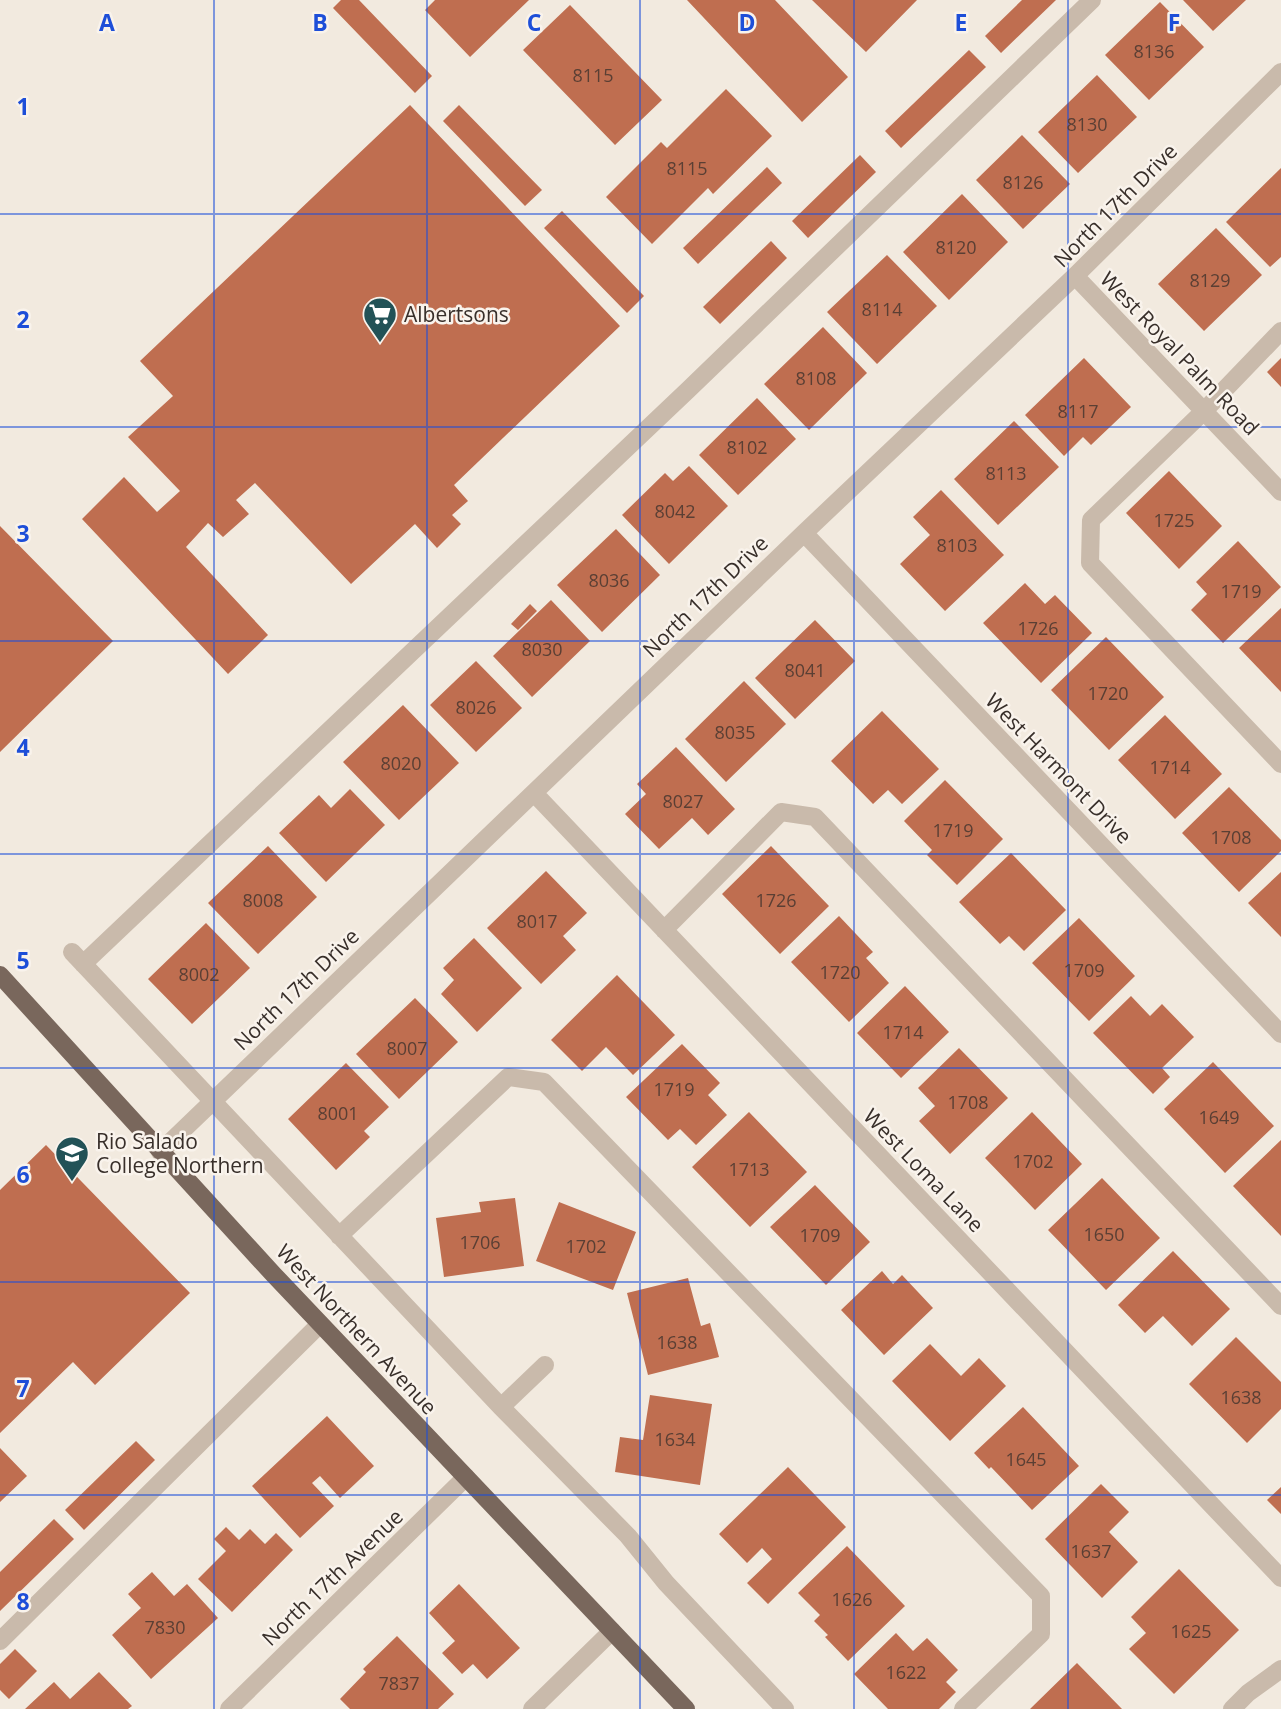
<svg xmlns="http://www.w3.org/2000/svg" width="1281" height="1709" font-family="'Open Sans',sans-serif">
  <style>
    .building { fill: #bf6e50 }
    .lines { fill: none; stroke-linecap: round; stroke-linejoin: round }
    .minor { stroke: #c9baab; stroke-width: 18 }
    .major { stroke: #79675c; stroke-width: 18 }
    .grid { fill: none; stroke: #1d4ed8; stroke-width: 2; stroke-opacity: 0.55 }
    .labels { text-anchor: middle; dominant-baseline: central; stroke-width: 5; stroke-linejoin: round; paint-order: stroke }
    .number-label { font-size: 18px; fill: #5a3f34 }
    .street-label { font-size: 21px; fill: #382f2a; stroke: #f9f3ec }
    .poi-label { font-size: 21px; fill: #382f2a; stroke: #f9f3ec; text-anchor: start }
    .grid-label { font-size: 23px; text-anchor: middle; font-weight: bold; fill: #1d4ed8; stroke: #f9f3ec; stroke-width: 5; stroke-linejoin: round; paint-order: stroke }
  </style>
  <rect width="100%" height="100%" fill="#f2eadf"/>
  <!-- building -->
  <path class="building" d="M341,0H359L432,76L415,93L333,8Z
    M435,0H529L470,57L425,10Z
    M687,0H775L848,77L802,122Z
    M812,0H917L866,52Z
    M1022,0H1056L1001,53L985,36Z
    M1183,0H1246L1213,31Z
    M1160,2L1204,47L1149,100L1105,55Z
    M570,5L662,100L615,145L523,50Z
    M969,50L986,67L901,148L885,131Z
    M1097,75L1137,117L1078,173L1038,132Z
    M726,89L772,136L713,194L708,188L652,244L606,197L661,142L667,148Z
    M410,105L620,326L454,485L468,501L452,515L461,524L437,548L415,524L351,584L255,483L236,500L249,514L223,537L208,523L186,547L268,635L228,674L82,519L124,477L157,512L180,491L128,437L173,396L140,361Z
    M459,105L542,190L525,206L443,121Z
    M1022,135L1070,184L1023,229L976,180Z
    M860,155L876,172L808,238L792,221Z
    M767,167L782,183L698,264L683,248Z
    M1281,168V257L1270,267L1226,222Z
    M962,194L1008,242L949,300L903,252Z
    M562,211L644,296L627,313L544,228Z
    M1216,228L1262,275L1204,331L1158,284Z
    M771,241L787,258L720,324L703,307Z
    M887,255L937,306L877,364L827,312Z
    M823,327L867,373L809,430L764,384Z
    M1084,358L1131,407L1091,445L1083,437L1064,456L1025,415Z
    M1281,358V387L1267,372Z
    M757,398L796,439L738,495L699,455Z
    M1014,421L1059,467L998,525L954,479Z
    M689,466L728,506L669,564L622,515L665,473L673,481Z
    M1169,471L1222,526L1179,569L1126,513Z
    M941,490L1004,555L945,611L900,564L930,535L913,517Z
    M0,526L113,641L0,752Z
    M616,529L660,575L602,632L557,585Z
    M1238,541L1281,587L1223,643L1191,610L1207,594L1196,582Z
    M1025,583L1045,604L1055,595L1092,633L1041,683L983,623Z
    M551,600L590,641L532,697L493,656Z
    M530,604L537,611L518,630L511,624Z
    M1281,608V692L1239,648Z
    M815,620L855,661L795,719L755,678Z
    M1106,637L1164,697L1109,750L1051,690Z
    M476,661L522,708L476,752L430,705Z
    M744,681L786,724L726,782L685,739Z
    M403,705L459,763L399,820L343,762Z
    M882,711L939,769L902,804L888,790L873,804L831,761Z
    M1165,715L1222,774L1175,819L1118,760Z
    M676,747L735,809L708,835L692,818L659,849L625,814L646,794L637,784Z
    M945,780L1003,839L957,885L927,855L932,850L904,821Z
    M1229,787L1281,840V851L1239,892L1182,833Z
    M350,789L385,825L326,882L279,833L319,795L331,808Z
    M268,846L317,897L258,954L208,903Z
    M771,846L829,906L780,954L722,894Z
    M1011,853L1066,910L1024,951L1009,936L1000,944L959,902Z
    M546,871L587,913L563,936L576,950L541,984L487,928Z
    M1281,872V937L1248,903Z
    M839,916L873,952L866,958L889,983L849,1022L791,962Z
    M1079,918L1135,976L1089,1021L1032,963Z
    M206,923L250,968L192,1024L148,979Z
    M474,938L522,988L477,1032L441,994L454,980L443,968Z
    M617,975L675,1035L633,1075L606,1047L582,1071L551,1040Z
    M905,986L949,1032L901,1078L857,1033Z
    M1131,996L1150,1016L1162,1004L1194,1037L1162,1068L1170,1077L1153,1094L1093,1033Z
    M415,998L458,1042L399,1099L356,1054Z
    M682,1044L720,1083L708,1095L727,1115L696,1145L680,1129L668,1140L626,1097Z
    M959,1048L1008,1098L950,1154L919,1121L935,1106L918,1088Z
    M1213,1062L1274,1126L1225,1173L1164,1109Z
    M346,1063L389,1107L364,1131L370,1137L336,1170L288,1119Z
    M749,1112L807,1172L750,1227L692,1167Z
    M1032,1112L1082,1164L1035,1210L985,1158Z
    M1281,1140V1236L1233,1186Z
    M46,1145L190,1293L95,1385L73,1362L0,1433V1190Z
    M1102,1178L1160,1238L1106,1290L1048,1230Z
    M815,1185L870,1242L826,1285L770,1227Z
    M515,1198L524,1266L444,1277L436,1218L481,1212L479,1202Z
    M559,1202L636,1232L613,1290L536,1261Z
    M1173,1251L1230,1309L1192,1346L1163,1316L1145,1333L1118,1305Z
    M882,1271L893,1284L902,1275L933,1308L884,1355L841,1310Z
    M688,1278L701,1326L710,1323L719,1357L648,1375L627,1293Z
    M1236,1337L1281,1382V1409L1247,1443L1189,1384Z
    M930,1344L961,1376L979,1358L1006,1386L950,1441L892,1381Z
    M650,1395L712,1404L700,1485L615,1472L620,1437L643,1440Z
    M1023,1407L1079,1466L1032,1510L991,1467L989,1469L974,1453Z
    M327,1416L374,1466L340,1498L320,1476L312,1483L334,1506L300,1538L252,1486Z
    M136,1441L155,1460L84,1530L65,1510Z
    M0,1448L27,1476L0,1502Z
    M788,1467L846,1527L768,1604L747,1583L772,1559L762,1548L747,1563L719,1534Z
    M1101,1484L1129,1512L1109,1532L1138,1562L1102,1598L1045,1539Z
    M1281,1487V1514L1267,1500Z
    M54,1519L74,1539L0,1611V1572Z
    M226,1527L239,1540L250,1529L265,1544L276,1533L293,1550L232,1612L198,1579L226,1551L214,1539Z
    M847,1546L905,1606L848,1661L825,1637L828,1635L814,1621L820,1615L798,1593Z
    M1179,1569L1239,1630L1174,1694L1129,1649L1146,1633L1131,1617Z
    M152,1572L174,1596L187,1584L218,1618L151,1679L112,1635L141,1608L128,1594Z
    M459,1584L520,1648L487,1679L473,1664L462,1674L442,1653L455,1641L429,1613Z
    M896,1633L913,1651L927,1638L958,1670L946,1682L956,1692L939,1709H888L854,1674Z
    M397,1636L454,1694L438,1709H350L340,1699L366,1672L363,1669Z
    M15,1649L37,1671L9,1699L0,1690V1664Z
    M1077,1663L1122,1709H1030Z
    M99,1672L132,1706L128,1709H25L54,1682L70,1699Z"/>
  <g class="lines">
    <!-- minor -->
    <path class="minor" d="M1075,276L1281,492
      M1281,331L1204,411L1091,520L1090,563L1281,764
      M804,533L1281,1034
      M534,793L1281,1578
      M664,930L781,812L815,817L1281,1306
      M72,952L501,1407L628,1536L666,1583L785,1709
      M83,964L688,390L1092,0
      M160,1152L804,533L1075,276L1281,72
      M339,1236L508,1077L544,1082L1041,1596V1634L963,1709
      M501,1407L545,1365
      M0,1641L320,1324
      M229,1709L466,1477
      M532,1709L612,1631
      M1232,1709L1248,1693L1281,1669"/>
    <!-- major -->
    <path class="major" d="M0,975L274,1275L686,1709"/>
  </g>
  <!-- grid -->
  <path class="grid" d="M214,0V1709M427,0V1709M640,0V1709M854,0V1709M1068,0V1709M0,214H1281M0,427H1281M0,641H1281M0,854H1281M0,1068H1281M0,1282H1281M0,1495H1281"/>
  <!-- icons -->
  <defs>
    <g id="supermarket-pin" transform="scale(1.75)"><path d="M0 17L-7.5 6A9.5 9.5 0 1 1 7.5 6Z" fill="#225257" stroke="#f9f3ec"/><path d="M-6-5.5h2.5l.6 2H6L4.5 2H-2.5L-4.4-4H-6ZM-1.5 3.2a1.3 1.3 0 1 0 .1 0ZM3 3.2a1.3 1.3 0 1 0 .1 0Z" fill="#fff"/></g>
    <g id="university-pin" transform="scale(1.75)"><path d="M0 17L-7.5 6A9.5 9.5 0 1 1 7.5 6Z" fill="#225257" stroke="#f9f3ec"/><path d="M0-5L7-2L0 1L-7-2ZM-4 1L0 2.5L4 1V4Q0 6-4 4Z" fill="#fff"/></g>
  </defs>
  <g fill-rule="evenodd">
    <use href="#supermarket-pin" x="380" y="314"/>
    <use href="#university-pin" x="72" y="1153"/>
  </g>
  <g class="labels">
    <!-- number labels -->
    <g class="number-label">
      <text x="1154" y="51">8136</text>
      <text x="593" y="75">8115</text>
      <text x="1087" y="124">8130</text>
      <text x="687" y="168">8115</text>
      <text x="1023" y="182">8126</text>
      <text x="956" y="247">8120</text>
      <text x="1210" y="280">8129</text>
      <text x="882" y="309">8114</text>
      <text x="816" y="378">8108</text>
      <text x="1078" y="411">8117</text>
      <text x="747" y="447">8102</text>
      <text x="1006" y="473">8113</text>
      <text x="675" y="511">8042</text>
      <text x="1174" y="520">1725</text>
      <text x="957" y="545">8103</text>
      <text x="609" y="580">8036</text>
      <text x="1241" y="591">1719</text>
      <text x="1038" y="628">1726</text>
      <text x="542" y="649">8030</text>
      <text x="805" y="670">8041</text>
      <text x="1108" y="693">1720</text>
      <text x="476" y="707">8026</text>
      <text x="735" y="732">8035</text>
      <text x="401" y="763">8020</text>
      <text x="1170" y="767">1714</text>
      <text x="683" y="801">8027</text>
      <text x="953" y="830">1719</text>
      <text x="1231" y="837">1708</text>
      <text x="263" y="900">8008</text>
      <text x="776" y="900">1726</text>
      <text x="537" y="921">8017</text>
      <text x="1084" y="970">1709</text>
      <text x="840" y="972">1720</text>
      <text x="199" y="974">8002</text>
      <text x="903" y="1032">1714</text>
      <text x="407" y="1048">8007</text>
      <text x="674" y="1089">1719</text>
      <text x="968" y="1102">1708</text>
      <text x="338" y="1113">8001</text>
      <text x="1219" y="1117">1649</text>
      <text x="1033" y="1161">1702</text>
      <text x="749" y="1169">1713</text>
      <text x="1104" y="1234">1650</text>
      <text x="820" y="1235">1709</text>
      <text x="480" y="1242">1706</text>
      <text x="586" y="1246">1702</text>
      <text x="677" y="1342">1638</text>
      <text x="1241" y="1397">1638</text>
      <text x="675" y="1439">1634</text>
      <text x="1026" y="1459">1645</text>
      <text x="1091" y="1551">1637</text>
      <text x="852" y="1599">1626</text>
      <text x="165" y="1627">7830</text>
      <text x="1191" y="1631">1625</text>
      <text x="906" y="1672">1622</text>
      <text x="399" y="1683">7837</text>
    </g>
    <!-- street labels -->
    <g class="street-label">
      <text transform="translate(1115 205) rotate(-45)">North 17th Drive</text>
      <text transform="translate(1180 353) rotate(46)">West Royal Palm Road</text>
      <text transform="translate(705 596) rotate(-44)">North 17th Drive</text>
      <text transform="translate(1059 768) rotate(46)">West Harmont Drive</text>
      <text transform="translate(296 989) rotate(-44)">North 17th Drive</text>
      <text transform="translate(924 1170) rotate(46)">West Loma Lane</text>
      <text transform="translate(357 1329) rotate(47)">West Northern Avenue</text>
      <text transform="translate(332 1577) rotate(-44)">North 17th Avenue</text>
    </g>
    <!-- poi labels -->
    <g class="poi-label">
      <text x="404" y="314">Albertsons</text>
      <text x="96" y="1141">Rio Salado<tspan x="96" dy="24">College Northern</tspan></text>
    </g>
  </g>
  <g class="grid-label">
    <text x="107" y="31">A</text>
    <text x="320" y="31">B</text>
    <text x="534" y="31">C</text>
    <text x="747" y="31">D</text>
    <text x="961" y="31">E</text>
    <text x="1174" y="31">F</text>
    <text x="23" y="115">1</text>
    <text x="23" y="328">2</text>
    <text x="23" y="542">3</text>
    <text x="23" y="756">4</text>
    <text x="23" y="969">5</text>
    <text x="23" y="1183">6</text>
    <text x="23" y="1397">7</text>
    <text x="23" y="1610">8</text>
  </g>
</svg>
